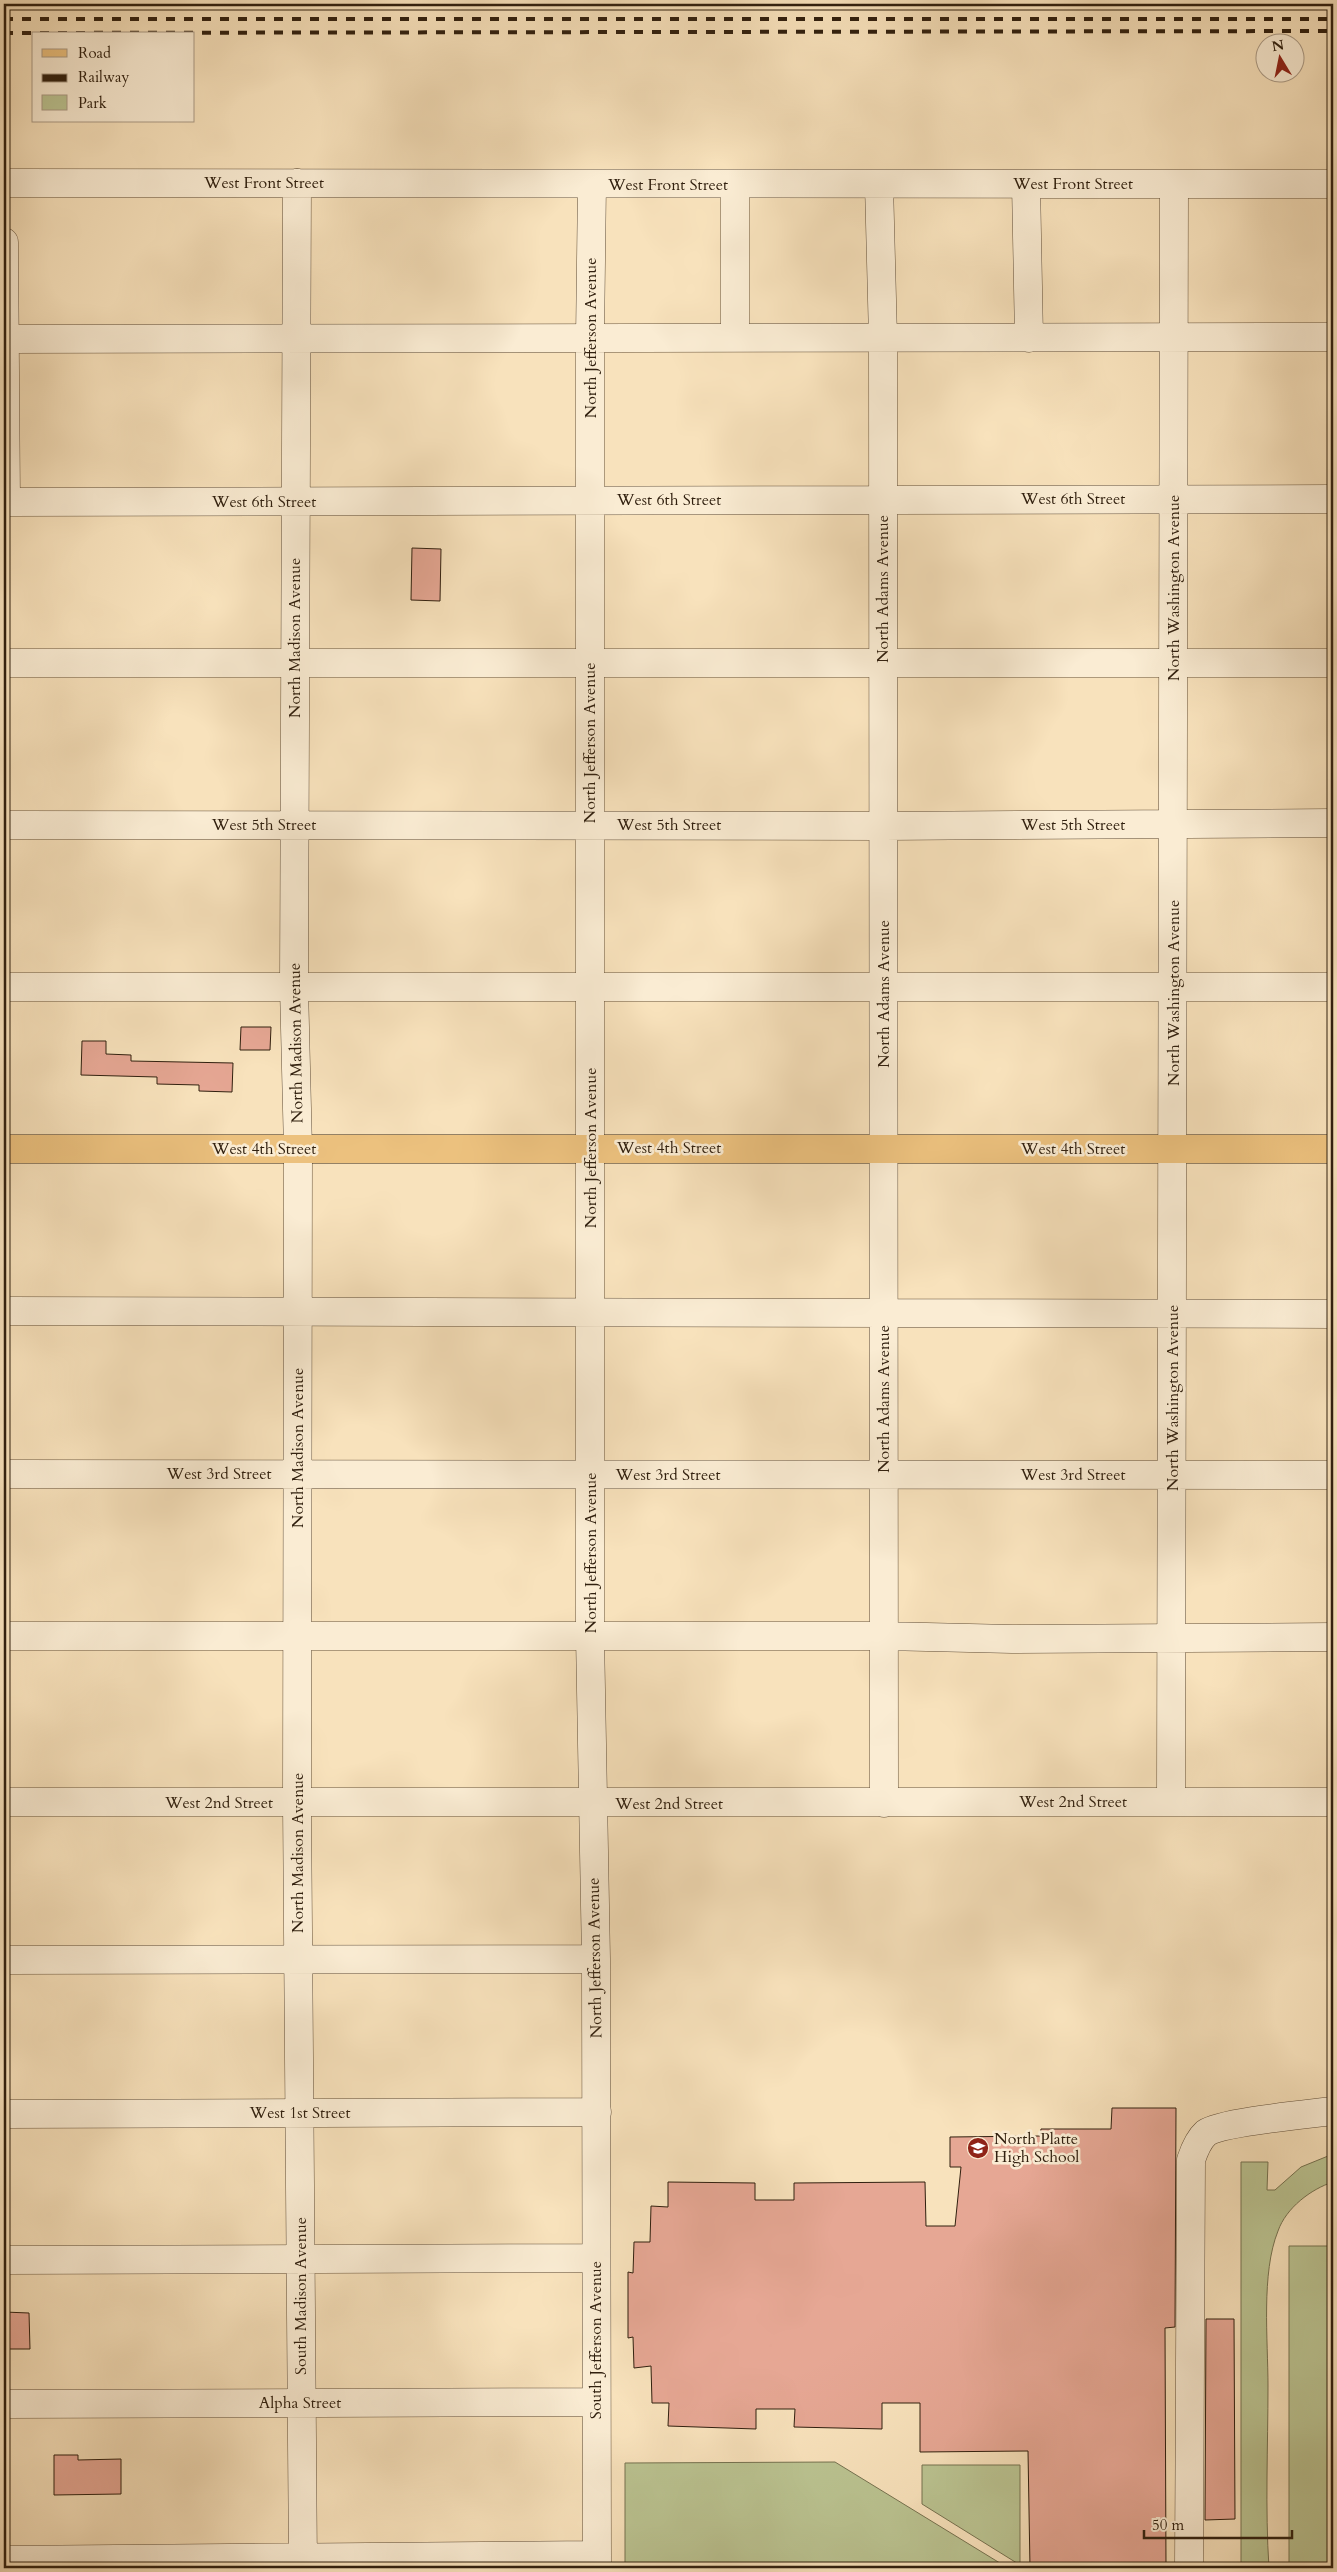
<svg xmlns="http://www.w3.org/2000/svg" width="1337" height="2572" font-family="Cardo,serif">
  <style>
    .green { fill: #bbc492; stroke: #767250 }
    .building { fill: #e6a794; stroke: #31200f }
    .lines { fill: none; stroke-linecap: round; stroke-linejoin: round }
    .minor-casing { stroke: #63503a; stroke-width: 29 }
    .major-casing { stroke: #31200f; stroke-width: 29 }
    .minor { stroke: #faecd3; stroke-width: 28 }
    .major { stroke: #ecc17e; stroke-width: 28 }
    .rail { stroke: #31200f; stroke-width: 4; stroke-dasharray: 9 9; stroke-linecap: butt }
    .labels { text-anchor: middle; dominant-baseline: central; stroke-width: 5; stroke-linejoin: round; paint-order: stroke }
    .street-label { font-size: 16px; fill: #31200f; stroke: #faecd3 }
    .poi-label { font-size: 16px; fill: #31200f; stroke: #faecd3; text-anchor: start }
  </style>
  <rect width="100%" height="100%" fill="#f8e2bc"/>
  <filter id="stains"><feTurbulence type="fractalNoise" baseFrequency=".004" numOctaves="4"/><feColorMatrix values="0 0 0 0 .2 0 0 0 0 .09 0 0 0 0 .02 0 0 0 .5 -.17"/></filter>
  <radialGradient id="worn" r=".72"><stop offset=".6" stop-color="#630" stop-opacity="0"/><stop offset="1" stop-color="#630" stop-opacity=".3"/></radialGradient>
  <!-- green -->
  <path class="green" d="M1333,2154V2182C1311,2189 1286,2208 1278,2231C1261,2273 1268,2340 1268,2386C1268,2446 1265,2508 1269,2568H1241V2162H1268L1267,2190H1275L1301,2167Z
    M1289,2246H1333V2568H1289Z
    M835,2462L1008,2568H625V2463Z
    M922,2465H1020V2565L922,2504Z"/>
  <!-- building -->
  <path class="building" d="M412,548L441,549L440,601L411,600Z
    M241,1027H271L270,1050H240Z
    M82,1041H106V1054L131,1055V1061L233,1063L232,1092L199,1091V1085L157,1084V1077L81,1075Z
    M1112,2108H1176L1175,2327L1165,2328L1166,2566L1030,2568L1028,2451L920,2452V2403H882V2429L794,2427L795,2409H756V2429L668,2426L669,2403H652L651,2366L634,2368L633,2337L628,2338V2272L633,2273L634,2242H650L651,2206L668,2207V2182L755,2183V2200H794V2183L925,2182L926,2226H955L961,2167H950V2137L1040,2136L1041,2129H1111Z
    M4,2312L29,2313L30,2349H4Z
    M1206,2319H1234L1235,2519L1205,2520Z
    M54,2455H78V2460L121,2459V2494L54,2495Z"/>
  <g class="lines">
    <!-- minor casing -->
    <g class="minor-casing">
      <path id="minor" d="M4,183L1333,184
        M297,183L294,987L298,1149L297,1803L303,2568
        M592,184L590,338V1636L596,1959L597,2568
        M879,184L883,338L884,1803
        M1026,184L1029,338
        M4,242L6,502
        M735,338V185
        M4,339L1333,337
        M4,502L1333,499
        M4,663H1333
        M4,825L884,826L1333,823
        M4,987H1333
        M4,1311L1333,1314
        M4,1474L1333,1475
        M4,1636H884L1012,1639L1333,1637
        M4,1802H1333
        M1171,1802L1174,184
        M4,1960L596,1959
        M4,2114L597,2112
        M4,2260L596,2258
        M4,2404L596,2402
        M4,2560L597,2555
        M1189,2568L1191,2160C1194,2151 1198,2140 1206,2133C1221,2122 1310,2114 1333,2111"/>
    </g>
    <!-- major casing -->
    <g class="major-casing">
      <path id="major" d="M4,1149H1333"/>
    </g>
    <!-- minor -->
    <use href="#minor" class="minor"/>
    <!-- major -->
    <use href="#major" class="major"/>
    <!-- rail -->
    <path class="rail" d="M4,19H1333
      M4,33L1333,31"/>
  </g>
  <!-- icons -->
  <defs>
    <g id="school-disc" transform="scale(1.125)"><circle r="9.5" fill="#8f2418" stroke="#faecd3"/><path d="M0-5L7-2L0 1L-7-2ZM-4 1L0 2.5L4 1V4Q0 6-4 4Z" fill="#fff"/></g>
  </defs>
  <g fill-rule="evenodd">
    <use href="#school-disc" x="978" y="2148"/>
  </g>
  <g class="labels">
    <!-- street labels -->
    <g class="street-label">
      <text x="264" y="183">West Front Street</text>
      <text x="1073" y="184">West Front Street</text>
      <text x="668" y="185">West Front Street</text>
      <text transform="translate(591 338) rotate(-90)">North Jefferson Avenue</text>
      <text x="1073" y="499">West 6th Street</text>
      <text x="669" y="500">West 6th Street</text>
      <text x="264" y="502">West 6th Street</text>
      <text transform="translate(1174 588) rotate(-90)">North Washington Avenue</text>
      <text transform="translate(883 589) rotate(-90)">North Adams Avenue</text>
      <text transform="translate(295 638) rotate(-90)">North Madison Avenue</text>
      <text transform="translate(590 743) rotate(-90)">North Jefferson Avenue</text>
      <text x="264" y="825">West 5th Street</text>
      <text x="669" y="825">West 5th Street</text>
      <text x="1073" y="825">West 5th Street</text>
      <text transform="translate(1174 993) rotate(-90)">North Washington Avenue</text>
      <text transform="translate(884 994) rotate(-90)">North Adams Avenue</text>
      <text transform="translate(296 1043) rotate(-91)">North Madison Avenue</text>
      <text transform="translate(591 1148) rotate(-90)">North Jefferson Avenue</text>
      <text x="669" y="1148">West 4th Street</text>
      <text x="264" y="1149">West 4th Street</text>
      <text x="1073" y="1149">West 4th Street</text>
      <text transform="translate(1173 1398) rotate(-90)">North Washington Avenue</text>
      <text transform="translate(884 1399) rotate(-90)">North Adams Avenue</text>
      <text transform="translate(298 1448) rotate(-90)">North Madison Avenue</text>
      <text x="219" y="1474">West 3rd Street</text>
      <text x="668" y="1475">West 3rd Street</text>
      <text x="1073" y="1475">West 3rd Street</text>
      <text transform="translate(591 1553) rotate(-90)">North Jefferson Avenue</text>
      <text x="1073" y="1802">West 2nd Street</text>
      <text x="219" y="1803">West 2nd Street</text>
      <text x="669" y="1804">West 2nd Street</text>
      <text transform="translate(298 1853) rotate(-90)">North Madison Avenue</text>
      <text transform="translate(595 1958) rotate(-91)">North Jefferson Avenue</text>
      <text x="300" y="2113">West 1st Street</text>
      <text transform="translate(301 2296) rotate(-90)">South Madison Avenue</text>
      <text transform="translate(596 2340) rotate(-90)">South Jefferson Avenue</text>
      <text x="300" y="2403">Alpha Street</text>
    </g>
    <!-- poi labels -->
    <g class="poi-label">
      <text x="994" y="2139">North Platte<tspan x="994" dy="18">High School</tspan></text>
    </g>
  </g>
  <!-- margin -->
  <rect width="1337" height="2572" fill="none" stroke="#f8e2bc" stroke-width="20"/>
  <rect x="5" y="5" width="1327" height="2562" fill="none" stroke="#31200f" stroke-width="2.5"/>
  <rect x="10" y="10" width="1317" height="2552" fill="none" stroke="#31200f"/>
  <!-- legend -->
  <rect x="32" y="32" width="162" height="90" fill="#faecd3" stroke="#aa9a85"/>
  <rect x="42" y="49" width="25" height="8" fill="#ecc17e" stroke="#aa9a85"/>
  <text x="78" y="58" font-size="15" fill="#31200f">Road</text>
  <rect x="42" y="74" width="25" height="8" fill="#31200f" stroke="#aa9a85"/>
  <text x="78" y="82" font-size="15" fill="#31200f">Railway</text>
  <rect x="42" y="95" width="25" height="15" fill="#bbc492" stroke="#aa9a85"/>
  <text x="78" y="108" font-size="15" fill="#31200f">Park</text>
  <!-- north arrow -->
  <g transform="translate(1280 58) rotate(350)"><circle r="24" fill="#faecd3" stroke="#aa9a85"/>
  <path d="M0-4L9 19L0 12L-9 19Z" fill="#8f2418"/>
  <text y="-8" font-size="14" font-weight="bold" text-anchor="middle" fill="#31200f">N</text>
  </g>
  <!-- scale -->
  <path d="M1144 2530v8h148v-8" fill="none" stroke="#31200f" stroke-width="2.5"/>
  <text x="1152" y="2530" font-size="15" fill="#31200f" stroke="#faecd3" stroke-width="4" paint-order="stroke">50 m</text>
  <rect width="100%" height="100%" filter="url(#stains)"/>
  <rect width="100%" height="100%" fill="url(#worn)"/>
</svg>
